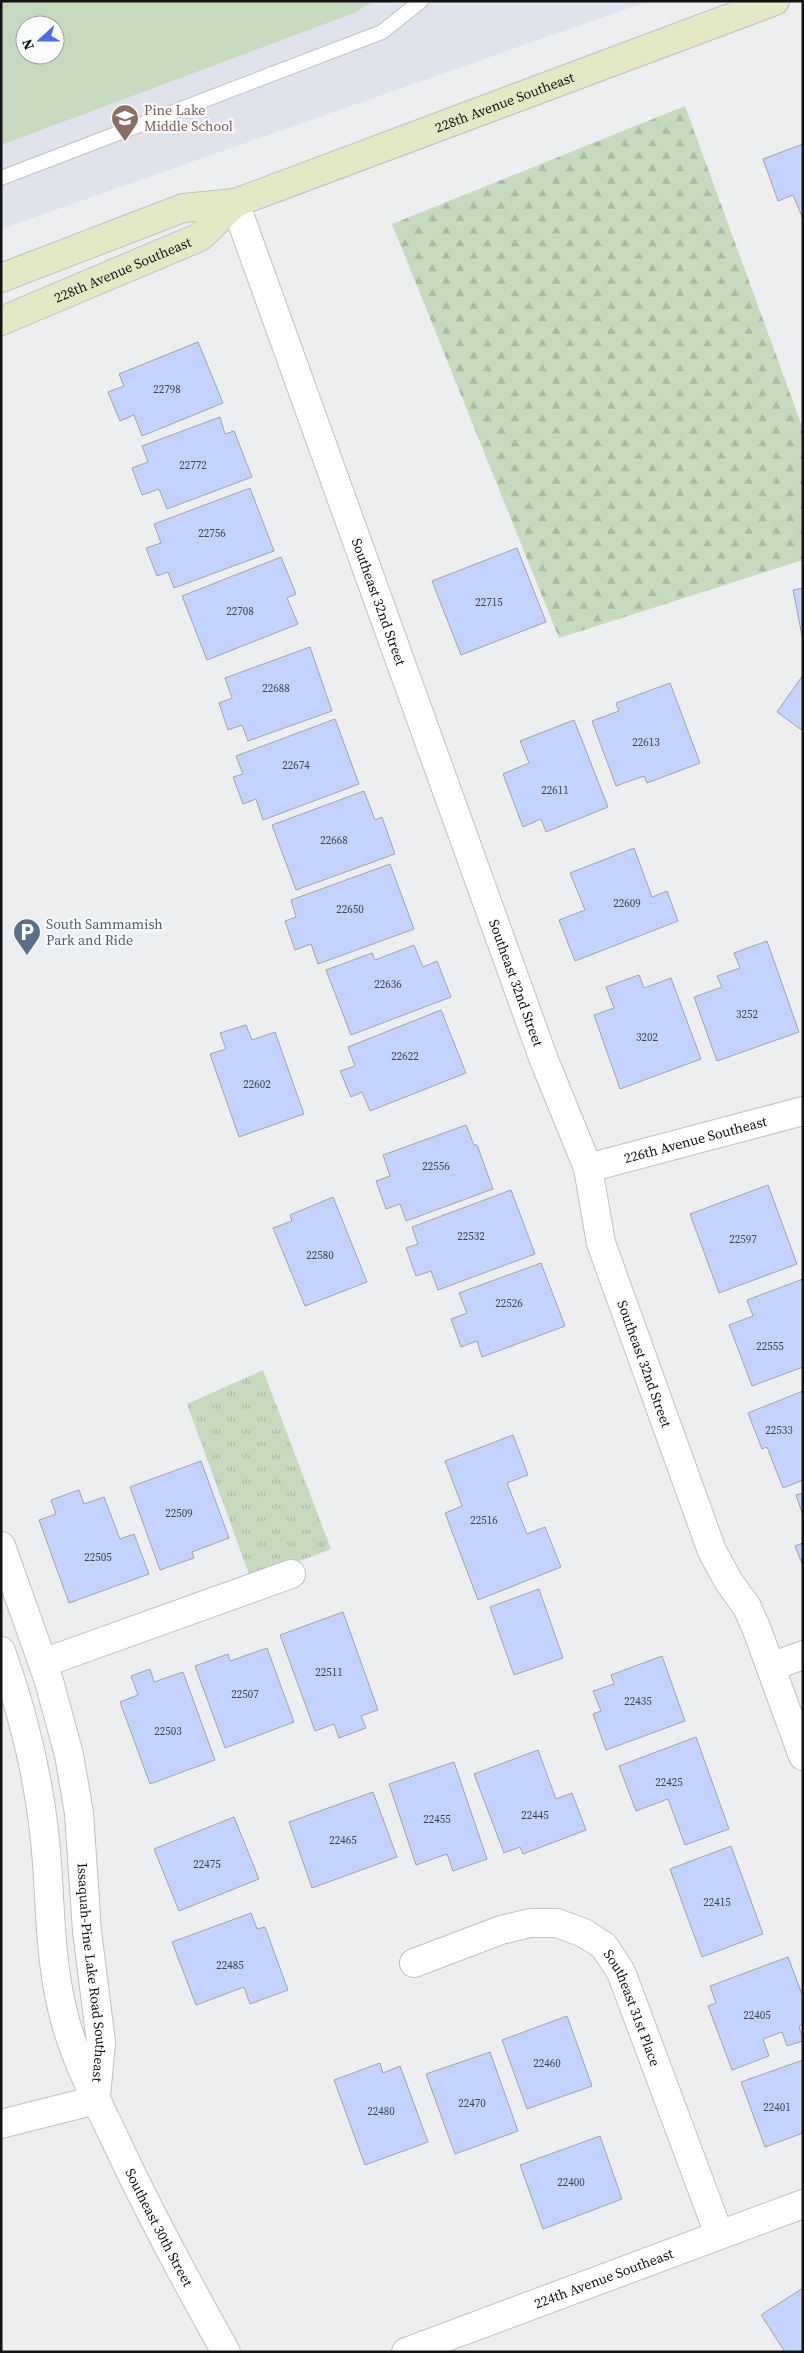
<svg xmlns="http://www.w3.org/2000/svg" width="804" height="2353" font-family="'Source Serif 4',serif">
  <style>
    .built { fill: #e0e3ec; fill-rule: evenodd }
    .forest { fill: url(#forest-firs) }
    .park { fill: url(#park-tufts) }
    .pitch { fill: #c7dabf; fill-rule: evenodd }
    .building { fill: #c3d3fd; stroke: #a2a3a4 }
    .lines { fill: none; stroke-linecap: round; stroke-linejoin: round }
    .service-casing { stroke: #c0c1c2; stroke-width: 16 }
    .minor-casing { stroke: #c0c1c2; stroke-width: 30 }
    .tertiary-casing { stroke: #c0c1c2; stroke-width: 30 }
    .secondary-casing { stroke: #c0c1c2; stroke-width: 30 }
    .service { stroke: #fff; stroke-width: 14 }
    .minor { stroke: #fff; stroke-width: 28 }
    .tertiary { stroke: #fff; stroke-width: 28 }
    .secondary { stroke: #e4e8c5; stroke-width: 28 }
    .labels { text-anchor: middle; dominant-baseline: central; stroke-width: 4.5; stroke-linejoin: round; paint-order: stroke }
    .number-label { font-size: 11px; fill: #3e424e }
    .street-label { font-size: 14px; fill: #121213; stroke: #fafbfd }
    .education-label { font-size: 14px; fill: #785e54; stroke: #fafbfd; text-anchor: start }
    .service-label { font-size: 14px; fill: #4e5e75; stroke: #fafbfd; text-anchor: start }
  </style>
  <defs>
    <pattern id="forest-firs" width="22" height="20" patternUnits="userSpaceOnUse" patternTransform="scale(1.25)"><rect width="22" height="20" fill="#c7dabf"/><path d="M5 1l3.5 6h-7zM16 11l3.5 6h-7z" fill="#aabaa3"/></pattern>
    <pattern id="park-tufts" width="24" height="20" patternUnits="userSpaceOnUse" patternTransform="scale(1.25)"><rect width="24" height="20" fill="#c7dabf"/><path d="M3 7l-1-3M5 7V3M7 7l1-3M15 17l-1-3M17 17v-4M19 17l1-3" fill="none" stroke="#aabaa3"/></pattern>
  </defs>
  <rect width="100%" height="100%" fill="#edeef0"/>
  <!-- built -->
  <path class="built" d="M1,1H649L1,229ZM25,25H55V55H25Z"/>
  <!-- forest -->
  <path class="forest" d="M685,106L803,429V560L559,638L392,224Z"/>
  <!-- park -->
  <path class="park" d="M263,1370L331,1549L251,1580L187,1404Z"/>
  <!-- pitch -->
  <path class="pitch" d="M1,1H374L354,13L1,145ZM25,25H55V55H25Z"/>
  <!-- building -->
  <path class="building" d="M803,144V219L793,195L778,201L763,159Z
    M198,342L223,403L142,436L134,415L120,421L108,392L124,386L119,374Z
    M220,417L225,434L234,431L252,477L167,509L159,489L142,495L132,468L148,462L142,446Z
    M250,488L274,551L174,588L168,572L157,576L146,548L161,543L154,524Z
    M517,548L546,622L461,655L432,581Z
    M281,557L296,594L287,598L298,624L207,660L182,596Z
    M803,588V641L793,590Z
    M310,647L332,711L248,741L242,725L228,730L219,703L232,698L225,678Z
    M803,675V731L777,712Z
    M670,683L700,763L647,783L644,776L616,786L592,721L619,711L616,703Z
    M335,719L359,784L263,820L256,799L243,804L233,777L243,774L236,756Z
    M574,720L608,807L546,832L541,819L523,827L503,774L529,763L520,741Z
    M364,791L375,820L382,817L395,854L296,890L272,825Z
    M634,848L652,897L667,891L678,921L575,961L559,920L585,910L570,873Z
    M390,864L414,929L318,964L311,944L295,950L285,921L296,917L291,900Z
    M767,941L799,1032L717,1061L694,997L722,987L717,976L740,968L734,953Z
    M414,945L423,967L437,961L451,997L351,1035L326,970L372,953L375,960Z
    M639,975L644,988L671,978L701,1059L620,1089L594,1015L614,1008L606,987Z
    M441,1010L466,1073L370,1111L362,1092L351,1097L340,1071L355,1066L348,1047Z
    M246,1025L252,1040L275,1032L304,1114L239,1137L210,1054L226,1049L220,1033Z
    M466,1125L474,1145H477L493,1189L406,1221L400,1204L386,1209L376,1181L390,1176L383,1155Z
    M768,1185L797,1264L719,1293L690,1214Z
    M511,1190L535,1254L438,1290L431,1271L416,1276L406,1248L418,1244L412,1227Z
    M333,1197L367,1282L305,1306L273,1228L292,1221L290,1215Z
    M541,1263L565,1326L482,1357L477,1341L461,1347L451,1319L467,1313L459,1293Z
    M803,1279V1367L752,1386L729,1325L753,1316L747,1300Z
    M803,1391V1480L783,1488L767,1447L762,1449L748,1413Z
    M513,1435L528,1475L507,1483L527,1534L545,1527L561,1567L478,1600L445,1513L462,1506L445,1461Z
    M201,1461L229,1538L192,1552L194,1558L160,1570L130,1487Z
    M79,1490L84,1504L104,1497L120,1539L134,1534L149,1574L69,1603L39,1520L56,1514L51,1500Z
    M803,1493V1515L796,1495Z
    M803,1543V1566L795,1546Z
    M539,1589L563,1658L514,1675L490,1607Z
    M343,1612L378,1710L361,1716L366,1728L339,1738L334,1724L315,1731L280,1635Z
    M267,1648L294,1722L225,1748L195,1666L228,1654L230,1661Z
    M662,1656L685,1721L606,1750L593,1714L601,1711L593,1691L614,1684L611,1675Z
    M150,1669L154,1682L183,1672L215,1760L150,1784L120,1702L138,1695L131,1676Z
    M696,1737L729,1829L685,1845L668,1799L636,1811L619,1766Z
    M538,1750L556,1799L572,1793L586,1830L523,1854L520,1847L504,1853L474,1774Z
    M454,1762L487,1859L453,1871L447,1854L416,1865L389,1784Z
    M373,1792L397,1857L312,1888L289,1822Z
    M234,1817L259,1879L179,1911L154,1849Z
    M731,1846L763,1934L702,1957L670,1869Z
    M251,1913L257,1929L265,1927L288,1990L250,2004L244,1987L196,2005L172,1942Z
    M788,1957L803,1997V2024L799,2026L803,2041L787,2046L782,2032L763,2039L769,2056L732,2070L708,2006L716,2003L710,1986Z
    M567,2016L592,2086L527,2109L502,2040Z
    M490,2052L518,2131L455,2154L426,2074Z
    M803,2060V2133L765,2147L741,2082Z
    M380,2063L383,2073L400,2066L428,2142L365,2165L334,2080Z
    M600,2136L622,2199L543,2229L520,2165Z
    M803,2288V2352H785L761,2315Z"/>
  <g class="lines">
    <!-- service casing -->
    <g class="service-casing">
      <path id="service" d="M1,178L382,32L421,1"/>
    </g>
    <!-- minor casing -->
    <g class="minor-casing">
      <g id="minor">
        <path id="s1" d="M235,203L544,1060L588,1168L601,1243L712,1551L729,1582L747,1607L757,1630L803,1756"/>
        <path id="s2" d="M588,1168L803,1111"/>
        <path d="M43,1663L291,1574"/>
        <path d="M771,1667L803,1655"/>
        <path id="s3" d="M414,1963L501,1930L530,1923H557L584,1933L604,1946L621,1972L719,2234"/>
        <path d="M1,2124L96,2100"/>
        <path id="s4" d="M406,2352L803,2204"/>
      </g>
    </g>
    <!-- tertiary casing -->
    <g class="tertiary-casing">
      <g id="tertiary">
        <path id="s5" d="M1,1546L49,1681L69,1755L79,1813L87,1931L101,2042L96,2096"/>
        <path id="s6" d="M1,1651C22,1710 37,1769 44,1831C51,1889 48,1950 62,2008C72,2053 94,2095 114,2137C148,2210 186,2281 226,2352"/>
      </g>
    </g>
    <!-- secondary casing -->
    <g class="secondary-casing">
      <g id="secondary">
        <path id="s7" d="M1,278L183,208L235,203L775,1"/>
        <path id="s8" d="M1,321L200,237L235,203"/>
      </g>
    </g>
    <!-- service -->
    <use href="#service" class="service"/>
    <!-- minor -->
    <use href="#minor" class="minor"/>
    <!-- tertiary -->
    <use href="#tertiary" class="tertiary"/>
    <!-- secondary -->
    <use href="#secondary" class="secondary"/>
  </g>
  <!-- icons -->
  <defs>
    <g id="school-pin" transform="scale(1.4375)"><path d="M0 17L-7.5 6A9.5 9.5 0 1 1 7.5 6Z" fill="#8d6e63" stroke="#fafbfd"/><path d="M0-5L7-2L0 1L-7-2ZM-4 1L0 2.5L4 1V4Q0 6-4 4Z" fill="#fff"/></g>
    <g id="parking-pin" transform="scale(1.4375)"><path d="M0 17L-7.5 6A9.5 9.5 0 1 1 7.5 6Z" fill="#5c6f8a" stroke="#fafbfd"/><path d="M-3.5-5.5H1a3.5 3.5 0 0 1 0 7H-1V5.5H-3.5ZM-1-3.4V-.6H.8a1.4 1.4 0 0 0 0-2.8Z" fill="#fff"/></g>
  </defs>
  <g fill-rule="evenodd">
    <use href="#school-pin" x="125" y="118"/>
    <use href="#parking-pin" x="27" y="932"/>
  </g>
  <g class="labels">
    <!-- number labels -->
    <g class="number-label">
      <text x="167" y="389">22798</text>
      <text x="193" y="465">22772</text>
      <text x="212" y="533">22756</text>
      <text x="489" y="602">22715</text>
      <text x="240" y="611">22708</text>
      <text x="276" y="688">22688</text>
      <text x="646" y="742">22613</text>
      <text x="296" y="765">22674</text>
      <text x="555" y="790">22611</text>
      <text x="334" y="840">22668</text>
      <text x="627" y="903">22609</text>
      <text x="350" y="909">22650</text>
      <text x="388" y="984">22636</text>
      <text x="747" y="1014">3252</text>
      <text x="647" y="1037">3202</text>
      <text x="405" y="1056">22622</text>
      <text x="257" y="1084">22602</text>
      <text x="436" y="1166">22556</text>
      <text x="471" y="1236">22532</text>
      <text x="743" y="1239">22597</text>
      <text x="320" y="1255">22580</text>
      <text x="509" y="1303">22526</text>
      <text x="770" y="1346">22555</text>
      <text x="779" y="1430">22533</text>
      <text x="179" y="1513">22509</text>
      <text x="484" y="1520">22516</text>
      <text x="98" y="1557">22505</text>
      <text x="329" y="1672">22511</text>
      <text x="245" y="1694">22507</text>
      <text x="638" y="1701">22435</text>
      <text x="168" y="1731">22503</text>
      <text x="669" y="1782">22425</text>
      <text x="535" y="1815">22445</text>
      <text x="437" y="1819">22455</text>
      <text x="343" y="1840">22465</text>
      <text x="207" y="1864">22475</text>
      <text x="717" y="1902">22415</text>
      <text x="230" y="1965">22485</text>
      <text x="757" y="2015">22405</text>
      <text x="547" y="2063">22460</text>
      <text x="472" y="2103">22470</text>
      <text x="777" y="2107">22401</text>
      <text x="381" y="2111">22480</text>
      <text x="571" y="2182">22400</text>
    </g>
    <!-- street labels -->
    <g class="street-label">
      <text stroke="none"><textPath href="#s7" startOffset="535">228th Avenue Southeast</textPath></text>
      <text stroke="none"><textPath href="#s8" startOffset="132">228th Avenue Southeast</textPath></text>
      <text stroke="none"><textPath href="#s1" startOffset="424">Southeast 32nd Street</textPath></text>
      <text stroke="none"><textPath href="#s1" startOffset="829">Southeast 32nd Street</textPath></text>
      <text stroke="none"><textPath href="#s2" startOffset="111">226th Avenue Southeast</textPath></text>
      <text stroke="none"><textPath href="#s1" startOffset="1232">Southeast 32nd Street</textPath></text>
      <text stroke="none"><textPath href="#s5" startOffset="439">Issaquah-Pine Lake Road Southeast</textPath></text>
      <text stroke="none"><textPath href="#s3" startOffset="271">Southeast 31st Place</textPath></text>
      <text stroke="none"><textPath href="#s6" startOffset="604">Southeast 30th Street</textPath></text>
      <text stroke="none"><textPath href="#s4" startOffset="211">224th Avenue Southeast</textPath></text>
    </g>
    <!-- education labels -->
    <g class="education-label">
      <text x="144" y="110">Pine Lake<tspan x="144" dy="16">Middle School</tspan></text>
    </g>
    <!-- service labels -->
    <g class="service-label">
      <text x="46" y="924">South Sammamish<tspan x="46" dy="16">Park and Ride</tspan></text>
    </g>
  </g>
  <!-- border -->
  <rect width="804" height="2353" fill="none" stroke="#121213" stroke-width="5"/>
  <!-- north arrow -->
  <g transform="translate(40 40) rotate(249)"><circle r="24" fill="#fafbfd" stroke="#9d9e9f"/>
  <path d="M0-4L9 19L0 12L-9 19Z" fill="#4c6ee2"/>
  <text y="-8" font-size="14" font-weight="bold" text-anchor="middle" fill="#121213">N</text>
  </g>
</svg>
